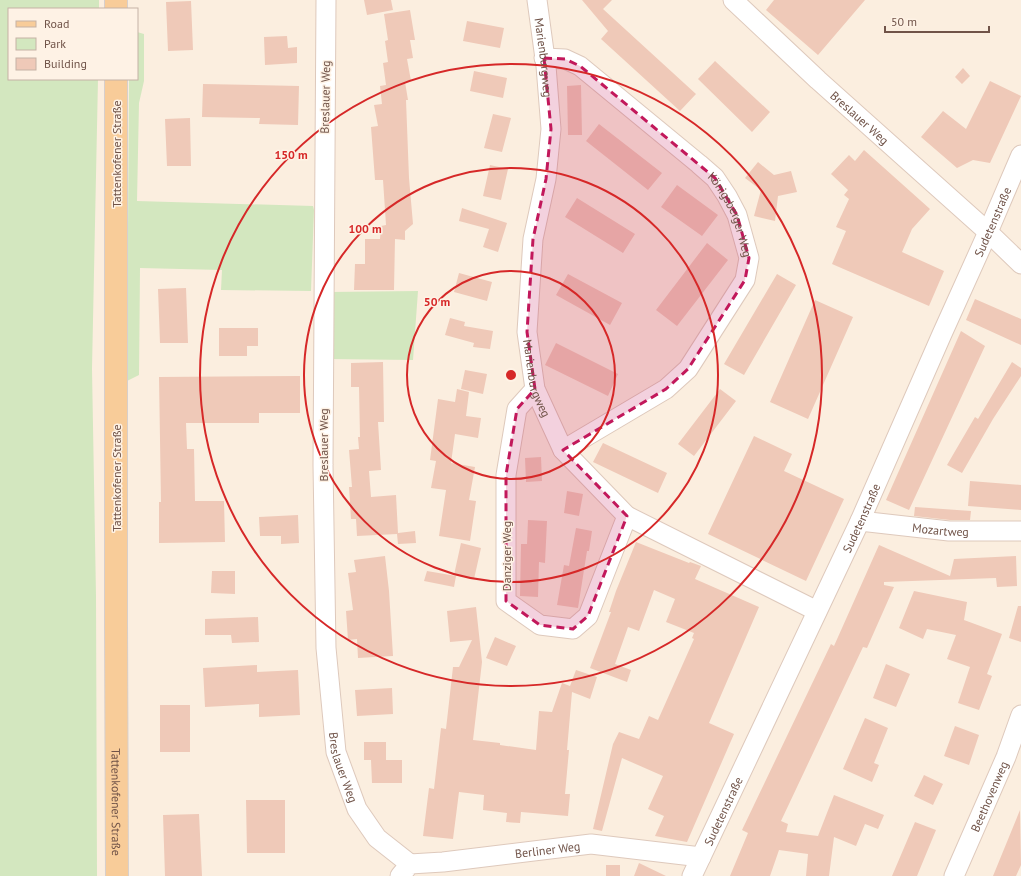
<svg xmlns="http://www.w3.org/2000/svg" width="1021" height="876" font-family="'PT Sans',sans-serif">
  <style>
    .green { fill: #d3e7bf }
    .building { fill: #efc9b8 }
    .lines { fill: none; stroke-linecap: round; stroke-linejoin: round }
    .minor-casing { stroke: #dec9bc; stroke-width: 21 }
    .major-casing { stroke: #d7cfcc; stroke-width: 24 }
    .minor { stroke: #fff; stroke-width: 19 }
    .major { stroke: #f8cc99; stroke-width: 22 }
    .marked { fill: #c2185b; fill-opacity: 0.2; stroke: #c2185b; stroke-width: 3; stroke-dasharray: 8 5; stroke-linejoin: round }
    .ring { fill: none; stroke: #d62828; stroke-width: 2 }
    .labels { text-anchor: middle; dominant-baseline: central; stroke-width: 3; stroke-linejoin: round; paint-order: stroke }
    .street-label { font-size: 12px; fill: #705348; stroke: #fef2e5 }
    .centre { fill: #d62828; stroke: #fef2e5; stroke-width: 2 }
    .ring-label { font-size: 12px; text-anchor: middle; font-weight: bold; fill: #d62828; stroke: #fef2e5; stroke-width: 3; stroke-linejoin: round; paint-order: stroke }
  </style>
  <rect width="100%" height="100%" fill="#fbeedf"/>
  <!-- green -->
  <path class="green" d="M0,0H99V9H9V79H98L92,369L96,596L97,876H0Z
    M137,32L144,34V81L139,103L137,201L313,206L314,210L311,291L221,290L222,270L140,268L139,375L127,381L129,79H137Z
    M418,291L413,360L329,359V292Z"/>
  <!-- building -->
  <path class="building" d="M364,0H391L393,10L367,15Z
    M582,0H612L603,9L696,94L680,111L601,39L608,31Z
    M774,0H865L818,55L766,10Z
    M191,1L193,50L168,51L166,2Z
    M410,10L415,40H410L413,58L407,59L411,81L405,82L408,100H406L409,178L413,224L405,231V240L395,239L394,290H354L355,264H365V239H380L381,226L386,225L383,180H375L371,127L378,126L374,105L382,104L380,86L386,85L383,63L388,62L385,41L388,40L384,14Z
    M467,21L504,28L500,48L463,41Z
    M287,36L288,48L297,47V63L265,65L264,37Z
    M715,61L770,112L752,132L698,79Z
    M963,68L970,76L962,84L955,77Z
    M474,71L507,78L503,98L470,91Z
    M990,81L1021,96L990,163L973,160L957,168L921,137L943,111L966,129Z
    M203,84L299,86L298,125L259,124L260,118L202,117Z
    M581,85L582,135H568L567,86Z
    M493,114L511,118L502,152L484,148Z
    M190,118L191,166H167L165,119Z
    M599,124L662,173L648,190L586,141Z
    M864,150L930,209L912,229L902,252L944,271L929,306L832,264L846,231L836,227L849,199L844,195L848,190L831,174L849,155L855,161Z
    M758,162L774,175L791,171L797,192L778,196L775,221L754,216L761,190L745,178Z
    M490,165L508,169L501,200L483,196Z
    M677,185L718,215L702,236L661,207Z
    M577,198L635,234L623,253L565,217Z
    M462,208L507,223L498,252L483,247L489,229L459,221Z
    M707,243L728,260L677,326L656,310Z
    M459,273L492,282L487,301L454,292Z
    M568,274L622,303L610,325L556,295Z
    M777,274L796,285L744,375L724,364Z
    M186,288L188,343H160L158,289Z
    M975,299L1021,319V345L966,320Z
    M815,300L853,317L808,419L770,402Z
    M450,318L465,322L464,326L493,331L490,349L473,347L474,343L445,335Z
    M219,328H258V346H247V356H219Z
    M961,331L985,346L909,510L886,500Z
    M556,343L618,374L608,396L545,365Z
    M383,362L384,422H378L381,470L369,471L371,497L396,495L398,533L415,531L416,543L398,544L397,534L357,536L356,519H351L349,487H352L349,450L359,449L358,437H360L359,387H351V363Z
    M1012,362L1021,368V376L993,419L962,473L947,465L975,417L978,419Z
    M465,370L487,374L483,394L461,389Z
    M300,376V413H259V423H186L187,449H194L195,501H224L225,542L159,543V502H161L159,377Z
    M457,389L469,392L466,416L481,418L478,438L455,434L451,463L475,467L469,500L476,501L470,541L439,536L446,490L431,488L436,461L430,460L438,399L455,402Z
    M720,389L736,401L694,456L678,444Z
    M754,436L792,454L784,471L844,499L806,581L708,534Z
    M603,443L667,473L658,493L593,462Z
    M541,457L542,481L526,482L525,458Z
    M970,481L1021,485V510L968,506Z
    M567,491L583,494L579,516L564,513Z
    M915,507L971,511L970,520H950L914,516Z
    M298,515L299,543L281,544V536H260L259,517Z
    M528,520L547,521L545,563L539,562L538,597L520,596L521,544H527Z
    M576,528L592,531L589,551H587L578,608L557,605L564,565L569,566Z
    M636,542L689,563L690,562L701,566L695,579L759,607L709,723L734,734L687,842L655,836L664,816L648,809L663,776L622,758L602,831L593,829L613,744L619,732L639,739L649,716L658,720L694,639L692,638L694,633L666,622L675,599L654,590L639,631L628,627L615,664L631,670L627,682L590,668L611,612H609L616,591Z
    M461,543L481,548L474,579L454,575Z
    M879,545L950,576L954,559L1016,556L1017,586L997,587L996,578L884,582V585L894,587L867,648L863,647L781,821L788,824L786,832L818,836L834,795L884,815L878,829L865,824L856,846L834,837L829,876H806L808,854L779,850L770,876H730L748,833L742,830L831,644L834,646Z
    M385,556L389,591L393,656L358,658L357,639L348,640L346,611L353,610L348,573L356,572L354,560Z
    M212,571H235V594L211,593Z
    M427,571L456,576L454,587L424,581Z
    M914,591L967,602L964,620L1002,634L987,674L992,676L979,710L958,703L970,667L947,659L956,635L927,629L923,639L899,628Z
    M1018,606H1021V642L1009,638Z
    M476,607L482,662L473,740L500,743V745L536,750L539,711L552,712L562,683L570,686L576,670L597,677L590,699L572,692L567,750H569L565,794H570L568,816L521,812L520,823L506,822L507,813L483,810L484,795L459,792L453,839L423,836L429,788L434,789L441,728L446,729L453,667H459L472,640L450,642L447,611Z
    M258,617L259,642L232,643L231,635H205V619Z
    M495,637L516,646L507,666L486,658Z
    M886,664L910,674L896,707L873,698Z
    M257,665V672L298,670L300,715L259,717V704L205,707L203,668Z
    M392,688L393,714L357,716L355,690Z
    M160,705H190V752H160Z
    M865,718L888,728L874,763L879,765L872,782L843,769Z
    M955,726L979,735L969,765L944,756Z
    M364,742H386V760H402V783H372L371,760H364Z
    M924,775L943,784L933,805L914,796Z
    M246,800H285V853H247Z
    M1020,810L1021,865L1016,876H993Z
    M199,814L202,876H165L163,815Z
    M915,822L936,830L917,876H892Z
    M639,863L666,876H634Z
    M606,865H620V876H606Z"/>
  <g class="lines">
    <!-- minor casing -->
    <g class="minor-casing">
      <g id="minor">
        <path id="s1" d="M326,0L323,465L326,648L336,752L357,809L377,838L410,864"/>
        <path id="s2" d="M537,0L546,66L551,129L546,179L533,239L527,332L535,389L563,450L627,516L817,611"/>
        <path id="s3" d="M733,0L818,80L988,232L1021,264"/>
        <path id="s4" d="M544,58L565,59L580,66L699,164L715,178L727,196L737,215L749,258L745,280L688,369L666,389L563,450"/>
        <path d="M535,389L517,409L506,475V601L540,625L573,629L588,616L627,516"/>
        <path id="s5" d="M860,521L949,531H1021"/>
        <path id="s6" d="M400,876L410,864L443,862L591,844L701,857"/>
        <path id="s7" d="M692,876L860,521L942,334L988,232L1021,155"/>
        <path id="s8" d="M954,876L1006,757L1021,715"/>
      </g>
    </g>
    <!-- major casing -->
    <g class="major-casing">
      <g id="major">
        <path d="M116,9V0"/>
        <path id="s9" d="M116,79V623L117,876"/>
      </g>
    </g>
    <!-- minor -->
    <use href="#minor" class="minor"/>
    <!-- major -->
    <use href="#major" class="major"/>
  </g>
  <!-- marked area -->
  <path class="marked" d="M544,58L565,59L580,66L715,178L737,215L749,258L745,280L688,369L666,389L563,450L627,516L588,616L573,629L540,625L506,601V475L517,409L535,389L527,332L533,239L546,179L551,129Z"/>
  <!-- distance rings -->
  <g class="ring">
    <circle cx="511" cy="375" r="104"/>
    <circle cx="511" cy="375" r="207"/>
    <circle cx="511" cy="375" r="311"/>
  </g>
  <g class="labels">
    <!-- street labels -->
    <g class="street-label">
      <text stroke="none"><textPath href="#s2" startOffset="58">Marienburgweg</textPath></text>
      <text transform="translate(325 97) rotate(-89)">Breslauer Weg</text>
      <text stroke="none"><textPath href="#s3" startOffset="173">Breslauer Weg</textPath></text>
      <text transform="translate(116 154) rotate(-90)">Tattenkofener Straße</text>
      <text stroke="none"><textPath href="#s4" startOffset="253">Königsberger Weg</textPath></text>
      <text stroke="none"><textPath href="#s7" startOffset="720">Sudetenstraße</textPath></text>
      <text stroke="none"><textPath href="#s2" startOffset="382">Marienburgweg</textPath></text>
      <text transform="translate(323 445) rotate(-90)">Breslauer Weg</text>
      <text transform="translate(116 478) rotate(-90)">Tattenkofener Straße</text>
      <text stroke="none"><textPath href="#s7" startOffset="396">Sudetenstraße</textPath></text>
      <text stroke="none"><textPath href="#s5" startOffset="81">Mozartweg</textPath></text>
      <text transform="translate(506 556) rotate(-90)">Danziger Weg</text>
      <text stroke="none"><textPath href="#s1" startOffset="769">Breslauer Weg</textPath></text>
      <text stroke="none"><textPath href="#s8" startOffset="87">Beethovenweg</textPath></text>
      <text stroke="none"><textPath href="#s9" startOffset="723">Tattenkofener Straße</textPath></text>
      <text stroke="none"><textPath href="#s7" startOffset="72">Sudetenstraße</textPath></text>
      <text stroke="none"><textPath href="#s6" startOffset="154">Berliner Weg</textPath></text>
    </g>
  </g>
  <circle cx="511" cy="375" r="6" class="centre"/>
  <g class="ring-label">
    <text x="291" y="159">150 m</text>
    <text x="365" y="233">100 m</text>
    <text x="437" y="306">50 m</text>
  </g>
  <!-- legend -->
  <rect x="8" y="8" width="130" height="72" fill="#fef2e5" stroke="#c5b2a6"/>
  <rect x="16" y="21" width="20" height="6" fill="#f8cc99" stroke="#c5b2a6"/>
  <text x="44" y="28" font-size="12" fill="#705348">Road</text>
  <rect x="16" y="38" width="20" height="12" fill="#d3e7bf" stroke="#c5b2a6"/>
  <text x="44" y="48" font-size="12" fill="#705348">Park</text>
  <rect x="16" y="58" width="20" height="12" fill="#efc9b8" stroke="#c5b2a6"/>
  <text x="44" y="68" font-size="12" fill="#705348">Building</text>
  <!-- scale -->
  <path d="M885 26v6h104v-6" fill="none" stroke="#705348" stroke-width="2"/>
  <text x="891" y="26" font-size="12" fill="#705348" stroke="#fef2e5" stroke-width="3" paint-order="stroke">50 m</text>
</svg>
